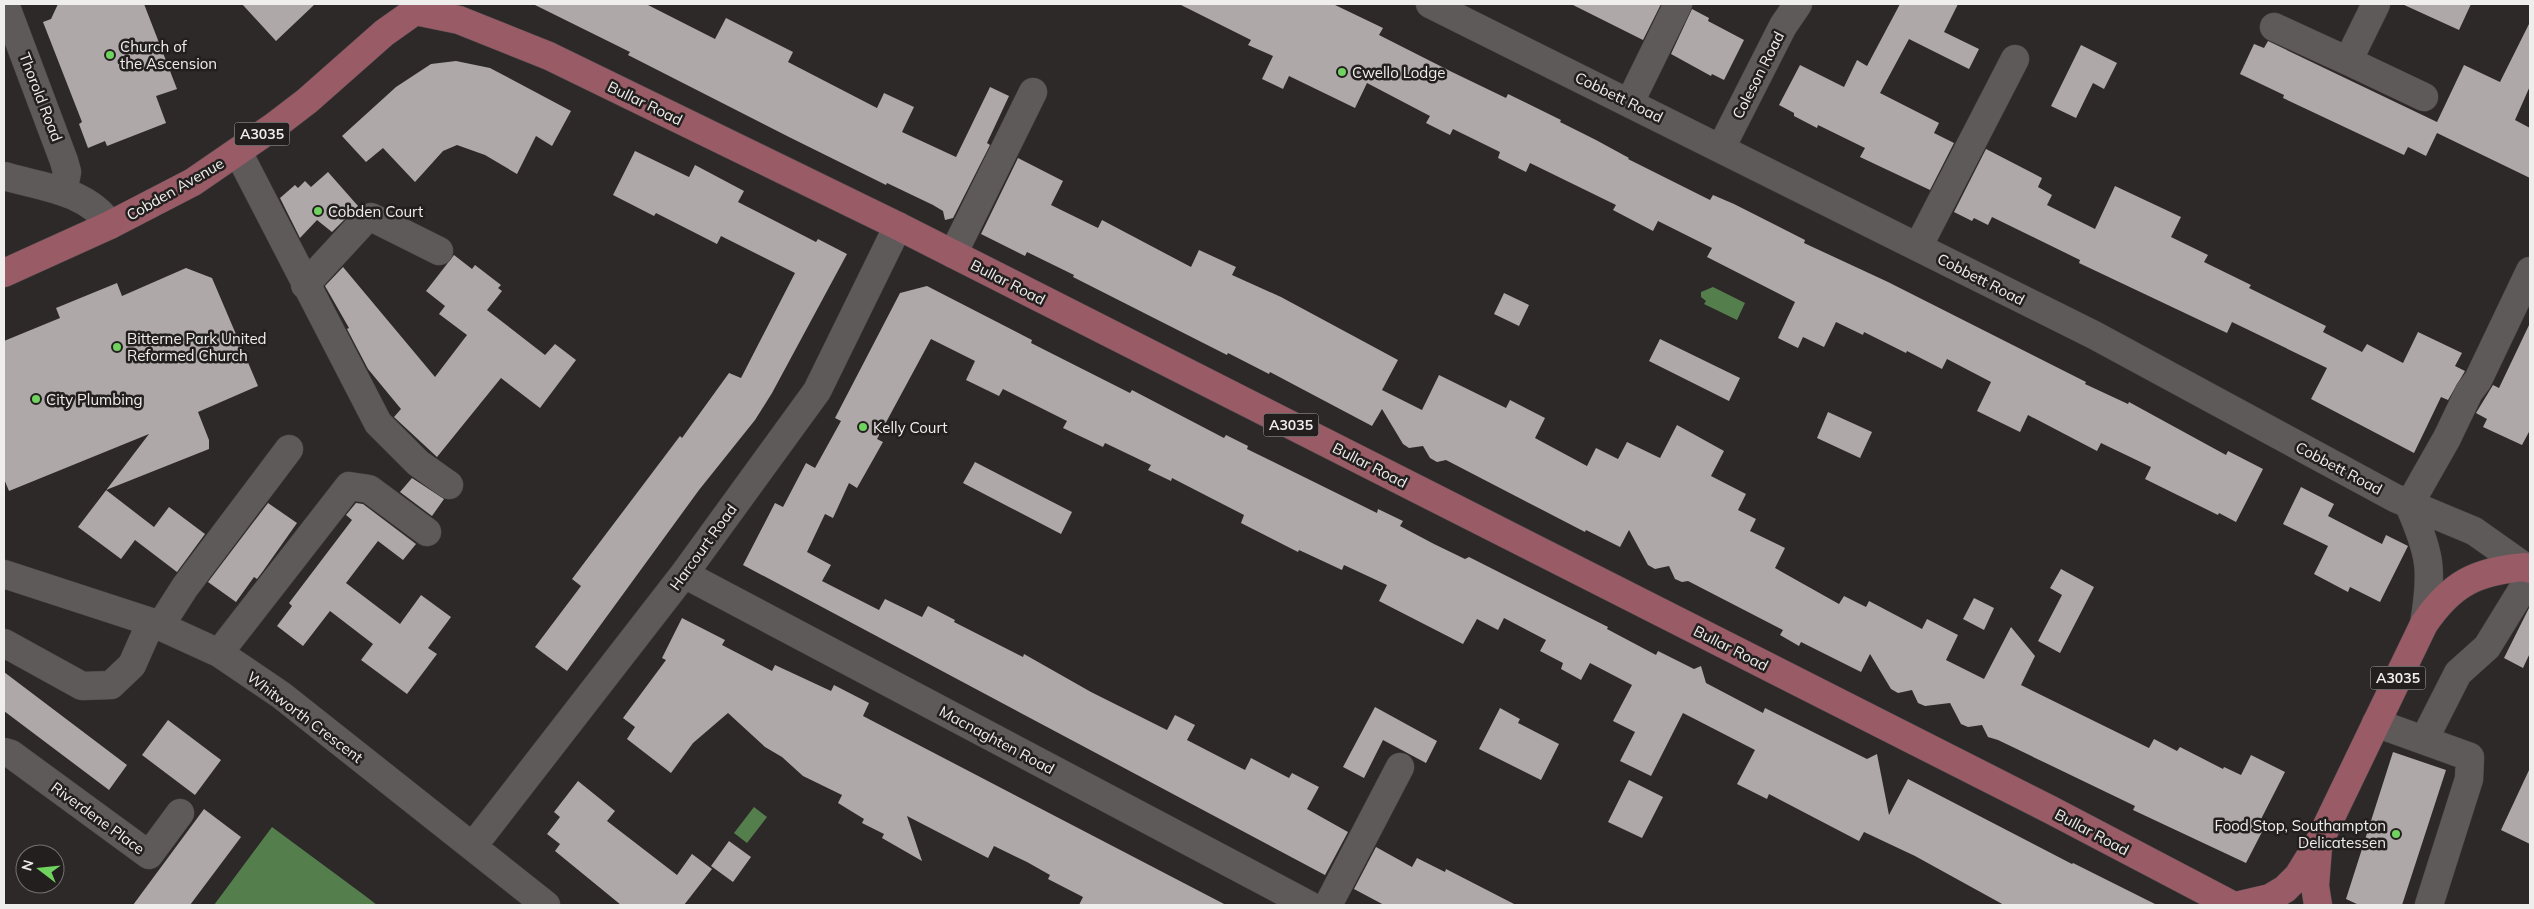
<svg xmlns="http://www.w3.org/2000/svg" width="2534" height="909" font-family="Mulish,sans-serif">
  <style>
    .water { fill: #547f4c }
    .building { fill: #aea8a9 }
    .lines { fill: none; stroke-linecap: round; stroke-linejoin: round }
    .minor-casing { stroke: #4a4647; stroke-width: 29 }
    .major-casing { stroke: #4a4647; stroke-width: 29 }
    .minor { stroke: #5f5a5a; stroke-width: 28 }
    .major { stroke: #995b66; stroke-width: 28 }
    .poi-dot { fill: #70d35f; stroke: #231f1f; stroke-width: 2 }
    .labels { text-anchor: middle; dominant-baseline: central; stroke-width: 5; stroke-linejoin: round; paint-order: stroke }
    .shield { fill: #231f1f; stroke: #b2afaf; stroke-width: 1 }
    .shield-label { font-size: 14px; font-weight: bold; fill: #f0eded }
    .poi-label { font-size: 15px; fill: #f0eded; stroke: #231f1f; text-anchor: start }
    .street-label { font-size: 15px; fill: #f0eded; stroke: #231f1f }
  </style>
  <rect width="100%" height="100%" fill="#2d2929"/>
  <!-- water -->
  <path class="water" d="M1713,287L1745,303L1737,320L1704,304L1706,301L1701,297V292Z
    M754,807L767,817L747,843L734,833Z
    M272,827L364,895L377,905H214Z"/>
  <!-- building -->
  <path class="building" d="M58,4H144L177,89L156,96L166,123L107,146L105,141L88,148L79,124L82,122L43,22L51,19Z
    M242,4H315L276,41Z
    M533,4H646L715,39L726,18L793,52L788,62L877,108L884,93L914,107L902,132L956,157L990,87L1009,96L987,143L990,145L953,218L945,220L943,211L933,205L887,183L886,185L789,137L628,55L630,52Z
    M1179,4H1333L1383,28L1379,35L1452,72L1506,98L1508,94L1561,120L1560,122L1596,140L1629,158L1628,159L1710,200L1713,195L1734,204L1805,240L1804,243L1888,282L2086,382L2085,384L2128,404L2129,402L2226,455L2228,451L2263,469L2236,522L2219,513L2218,515L2145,479L2151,467L2101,443L2097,451L2028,415L2020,432L1977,411L1991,382L1947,359L1942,369L1907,351L1906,353L1864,332L1863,335L1836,322L1824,347L1803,337L1798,348L1778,338L1795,302L1707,257L1712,248L1658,221L1653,231L1613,210L1616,205L1530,163L1526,172L1498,158L1500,152L1453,129L1450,135L1426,123L1430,116L1367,83L1355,108L1289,76L1283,89L1262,79L1273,56L1248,45L1251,40Z
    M1571,4H1661L1643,40Z
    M1900,4H1958L1944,32L1979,49L1969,69L1909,39L1880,93L1939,123L1934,133L1954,143L1930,190L1860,157L1865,148L1818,125L1817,128L1794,116V113L1779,105L1800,65L1844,87L1857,60L1867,66Z
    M2402,4H2471L2459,30Z
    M1692,9L1709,18L1708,21L1744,40L1724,80L1712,74L1711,76L1671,54Z
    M2530,22V86L2515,120L2530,128V178L2437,133L2426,156L2408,147L2404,155L2283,98L2284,95L2240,74L2254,44L2264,48L2268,41L2437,122L2464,65L2500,82Z
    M2081,45L2117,63L2104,89L2093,83L2076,118L2051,106Z
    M456,61L490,68L571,111L552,146L536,136L517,174L485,155L457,145L443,151L415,182L383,148L366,162L342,136L396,87L431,64Z
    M1986,149L2042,178L2038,187L2052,195L2047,205L2095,229L2115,186L2181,217L2171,237L2208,255L2204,262L2251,285L2249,288L2326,326L2323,332L2362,352L2367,344L2403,363L2418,332L2462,353L2455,366L2465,371L2448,400L2441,397L2414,453L2311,399L2327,368L2232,322L2227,333L2079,263L2080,260L1992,217L1988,225L1974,218L1972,221L1954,212Z
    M635,151L689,177L695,165L744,191L738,202L816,242L818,239L847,254L772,393L755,420L699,490L567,671L535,647L581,586L572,579L680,436L682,438L729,373L741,378L795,273L721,236L717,244L656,213L654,216L613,195Z
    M1018,158L1063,181L1051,205L1098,228L1102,220L1191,267L1199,250L1236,267L1232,275L1281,297L1398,360L1382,390L1422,410L1439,375L1506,408L1510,400L1545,418L1535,438L1587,466L1596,448L1618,459L1627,442L1660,458L1677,425L1724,451L1711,476L1746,494L1738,510L1756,519L1750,531L1785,548L1775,568L1839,604L1844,596L1866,607L1869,601L1922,629L1927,619L1958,635L1946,660L1984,679L2011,627L2035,656L2021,685L2149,748L2154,739L2177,751L2180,747L2223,769L2224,767L2241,775L2251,755L2285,772L2257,827L2263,830L2246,863L2133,810L2135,806L1998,740L1988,737L1982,725L1968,727L1961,724L1950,703L1925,706L1918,703L1912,690L1898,693L1891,689L1870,654L1861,672L1801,642L1799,646L1780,635L1783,630L1688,581L1682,582L1675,579L1669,566L1655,569L1648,565L1629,530L1620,547L1586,530L1585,532L1446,460L1437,462L1430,458L1423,446L1409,448L1403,444L1382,409L1372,426L1270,372L1269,374L1228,353L1227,355L1073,277L1074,275L1027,252L1025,256L981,234Z
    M328,172L358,206L332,232L317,220L300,238L280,198L295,185L298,188L305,181L311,187Z
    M454,255L472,269L475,265L501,285L498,288L502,291L487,310L545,355L555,344L576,360L540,408L501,378L437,457L394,417L401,409L368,369L347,329L349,328L325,286L343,267L435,377L467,335L439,314L445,306L426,291Z
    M186,268L212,278L258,386L198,412L209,440V449L106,490L154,527L169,507L205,534L177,572L135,540L121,559L78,527L149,434L9,491L4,479V341L60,318L56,308L117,283L122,296Z
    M927,286L1032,340L1031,343L1130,393L1132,390L1224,438L1226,435L1248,446L1247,449L1377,513L1378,509L1403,521L1400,526L1434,544L1465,559L1469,557L1608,627L1607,629L1656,655L1658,651L1694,669L1701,666L1706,683L1763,713L1765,708L1867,759L1877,754L1889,815L1908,779L2072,864L2073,863L2157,905H2004L1915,856L1864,832L1859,841L1769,794L1767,799L1737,784L1755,750L1683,713L1651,776L1620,761L1635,732L1613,721L1632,685L1590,663L1581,680L1561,669L1563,663L1540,651L1546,640L1504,618L1498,630L1477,619L1463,644L1379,601L1387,585L1344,565L1342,570L1299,550L1298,552L1241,523L1244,515L1172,478L1171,481L1148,470L1151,465L1105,443L1103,447L1063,428L1067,421L1003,389L999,396L966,380L975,361L931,339L877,439L883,442L857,488L849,483L833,518L825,514L807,552L831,565L822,581L879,610L885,599L922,617L928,606L955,620L954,622L1023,657L1024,654L1091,692L1167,730L1175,715L1195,725L1187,740L1245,770L1251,758L1289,778L1292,773L1319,787L1307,809L1348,832L1325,875L743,565L775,503L783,507L806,463L815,468L841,421L835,418L900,293Z
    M1504,293L1529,305L1519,326L1494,314Z
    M2530,323V430L2522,445L2483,427L2487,419L2476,413L2493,385L2499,388Z
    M1660,339L1740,378L1729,401L1649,361Z
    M1828,412L1872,432L1860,458L1817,438Z
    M975,462L1072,512L1061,534L963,483Z
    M412,478L444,499L432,516L400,492Z
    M2301,487L2334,504L2328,516L2382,544L2386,535L2408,546L2380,602L2350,587L2348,592L2314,574L2328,546L2283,524Z
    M268,503L297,523L263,571L257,579L254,577L236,602L208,582Z
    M356,503L363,504L416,544L403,560L378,541L346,583L400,624L421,595L451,617L428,648L437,654L407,694L361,660L373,644L330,611L303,646L277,626L292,606L289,603L352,520L346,515Z
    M2061,569L2094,587L2060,653L2038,641L2062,595L2050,588Z
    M1974,598L1994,608L1984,630L1963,619Z
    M2530,606V653L2523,668L2504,658Z
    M682,618L725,640L722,645L772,671L775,665L831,691L834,685L869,703L863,716L1226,905H1079L1083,897L1048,879L1050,875L1027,862L994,846L988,858L907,816L922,861L882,838L884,834L862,823L864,819L838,803L842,795L803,776L782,757L765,747L728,713L693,743L671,773L627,739L635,727L623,718L666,660L662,658Z
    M4,672L127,765L109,790L4,711Z
    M1375,707L1437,741L1426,763L1383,740L1364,778L1343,767Z
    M1500,708L1520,719L1518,723L1559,744L1541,780L1479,749Z
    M168,720L221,760L195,795L142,755Z
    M2393,752L2446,770L2402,905H2359L2346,899Z
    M2530,768V844L2501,830Z
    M1629,780L1663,797L1642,838L1608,822Z
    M578,781L615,811L607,821L677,875L692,854L712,869L684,905H621L555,851L560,844L547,834L560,817L554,812Z
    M204,809L241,837L190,905H133Z
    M729,841L751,857L733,882L711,866Z
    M1376,847L1412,867L1417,858L1445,872L1446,869L1516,905H1384L1354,889Z"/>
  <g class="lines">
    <!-- minor casing -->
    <g class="minor-casing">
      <path id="minor" d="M5,4L64,161L67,172L63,192
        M1430,4L2094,335L2395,498L2474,531L2525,567
        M2376,4L2348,61L2424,97
        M2274,27L2348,61
        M1630,102L1678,4
        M1721,148L1783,26L1798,4
        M238,152L378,423L418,463L449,485
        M4,176C41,187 87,190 110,225
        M1918,247L2015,59
        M953,254L1033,92
        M305,285L365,220L371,217L439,251
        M2409,505L2447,438L2469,392L2478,380L2530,271
        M2409,505C2431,555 2433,571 2424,624
        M4,574L151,622L219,653L281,695L546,905
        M684,574L1309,905
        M160,626L185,587L289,449
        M4,643L82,686L111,685L132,665L151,622
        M219,653L349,486L369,489L427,532
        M2376,723L2470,757L2469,779L2429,905
        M2424,740L2458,673L2487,647L2530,577
        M4,752L11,754L149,855L180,813
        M473,846L684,574L817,391L898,226
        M1328,905L1400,767"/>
    </g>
    <!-- major casing -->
    <g class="major-casing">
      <path id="major" d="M4,273L110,225L193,182L273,127L307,101L384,33L415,11L459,20L549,56L898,226L2051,810L2232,905
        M2318,848L2315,886L2318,905
        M2240,905L2270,898L2285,889L2298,876L2319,842L2424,624C2451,584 2476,571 2525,567L2530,569"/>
    </g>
    <!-- minor -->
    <use href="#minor" class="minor"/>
    <!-- major -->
    <use href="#major" class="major"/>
  </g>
  <!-- markers -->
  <g class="poi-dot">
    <circle cx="110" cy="55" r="5"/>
    <circle cx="1342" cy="72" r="5"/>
    <circle cx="318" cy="211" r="5"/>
    <circle cx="117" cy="347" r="5"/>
    <circle cx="36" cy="399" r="5"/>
    <circle cx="863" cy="427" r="5"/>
    <circle cx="2396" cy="834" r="5"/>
  </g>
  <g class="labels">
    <!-- shield labels -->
    <g class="shield">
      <rect x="234.5" y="122.5" width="55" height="23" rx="4"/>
      <rect x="1263.5" y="413.5" width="55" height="23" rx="4"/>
      <rect x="2370.5" y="666.5" width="55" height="23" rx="4"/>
    </g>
    <g class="shield-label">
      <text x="262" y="134">A3035</text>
      <text x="1291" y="425">A3035</text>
      <text x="2398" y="678">A3035</text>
    </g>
    <!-- poi labels -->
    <g class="poi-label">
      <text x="120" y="46">Church of<tspan x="120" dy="17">the Ascension</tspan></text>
      <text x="1352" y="72">Cwello Lodge</text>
      <text x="328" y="211">Cobden Court</text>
      <text x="127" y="338">Bitterne Park United<tspan x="127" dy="17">Reformed Church</tspan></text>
      <text x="46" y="399">City Plumbing</text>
      <text x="873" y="427">Kelly Court</text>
      <text x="2386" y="825" text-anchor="end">Food Stop, Southampton<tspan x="2386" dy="17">Delicatessen</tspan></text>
    </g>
    <!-- street labels -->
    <g class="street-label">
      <text transform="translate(1758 75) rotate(-63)">Coleson Road</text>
      <text transform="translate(41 97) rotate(69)">Thorold Road</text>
      <text transform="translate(1619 97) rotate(26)">Cobbett Road</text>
      <text transform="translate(645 103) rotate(26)">Bullar Road</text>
      <text transform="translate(175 189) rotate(-30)">Cobden Avenue</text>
      <text transform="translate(1981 279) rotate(27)">Cobbett Road</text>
      <text transform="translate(1008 282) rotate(27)">Bullar Road</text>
      <text transform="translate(1370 465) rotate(27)">Bullar Road</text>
      <text transform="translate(2339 468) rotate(28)">Cobbett Road</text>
      <text transform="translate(703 547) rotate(-54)">Harcourt Road</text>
      <text transform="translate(1731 648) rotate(27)">Bullar Road</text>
      <text transform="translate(305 717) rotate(37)">Whitworth Crescent</text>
      <text transform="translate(997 740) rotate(28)">Macnaghten Road</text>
      <text transform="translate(98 818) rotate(36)">Riverdene Place</text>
      <text transform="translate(2092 832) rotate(28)">Bullar Road</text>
    </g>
  </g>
  <!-- border -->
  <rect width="2534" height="909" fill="none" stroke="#f0eded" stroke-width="10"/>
  <!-- north arrow -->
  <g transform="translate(40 869) rotate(286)"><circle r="24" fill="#231f1f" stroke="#757171"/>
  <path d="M0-4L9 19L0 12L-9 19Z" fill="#70d35f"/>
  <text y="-8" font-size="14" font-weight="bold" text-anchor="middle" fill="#f0eded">N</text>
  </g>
</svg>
